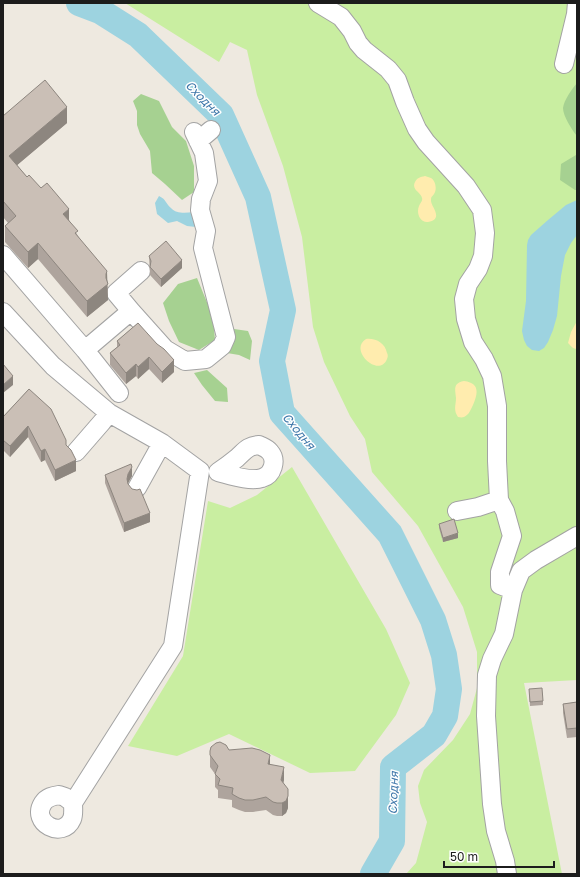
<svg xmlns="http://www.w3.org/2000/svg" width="580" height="877" font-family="'Golos Text',sans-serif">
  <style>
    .grass { fill: #c9eea1 }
    .forest { fill: #a6d191 }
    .sand { fill: #ffecae }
    .water { fill: #9dd3e0 }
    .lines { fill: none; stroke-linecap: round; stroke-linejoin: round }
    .river { stroke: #9dd3e0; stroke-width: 26 }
    .minor-casing { stroke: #a3a3a3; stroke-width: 20 }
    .minor { stroke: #fff; stroke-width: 18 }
    .wall { fill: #aea49d }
    .shaded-wall { fill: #8d867f }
    .building { fill: #cabfb6; stroke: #8d867f }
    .labels { text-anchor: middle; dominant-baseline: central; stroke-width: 3; stroke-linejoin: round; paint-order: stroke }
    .water-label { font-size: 12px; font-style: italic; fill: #3f78aa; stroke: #fff }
  </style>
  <rect width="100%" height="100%" fill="#eee9e0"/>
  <!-- grass -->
  <path class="grass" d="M125,3H577V680L524,683L562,874H406L416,863L427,822L420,803L418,786L424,770L453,740L470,714L477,688V652L463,607L418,526L372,472L365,439L350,416L324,362L313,327L302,237L283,166L257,95L247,50L230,42L219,62Z
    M292,467L386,629L410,683L396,715L355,771L310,773L229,734L177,756L128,746L183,656L208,501L230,508L257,495Z"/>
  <!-- forest -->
  <path class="forest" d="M577,83V136C572,130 563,116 563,108C564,100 572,89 577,83Z
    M141,94L159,101L172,127L186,141L194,166V192L182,200L165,184L152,173L150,151L140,134L137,125V111L133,101Z
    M577,147V190H575L560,180L561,164L576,155Z
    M197,278L213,317L215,340L199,350L179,342L169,321L163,303L178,284Z
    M234,329L248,331L252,341L250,360L239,355L227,353L233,340Z
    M207,370L227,388L228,402L215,401L202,385L194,373Z"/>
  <!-- sand -->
  <path class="sand" d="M425,176C427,177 429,177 431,178C436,181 437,190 434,194C432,197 431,196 431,200C430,206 445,219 428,222C420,223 416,213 419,206C420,203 423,201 422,198C421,192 411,190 415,182C417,178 420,177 425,176Z
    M577,321V349C573,349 571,346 568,343L571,332Z
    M366,339C376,338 385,343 387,353C388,355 388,356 387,359C379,379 348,350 366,339Z
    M464,381C480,383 478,393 473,405C471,409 469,415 464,417C461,418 460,417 458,417C453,410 456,405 456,398C455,389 453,383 464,381Z"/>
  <!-- water -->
  <path class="water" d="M159,196C167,200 165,203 171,208C176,214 186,213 193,212L196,227L187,226L177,221L168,223L157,214L155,203Z
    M577,200V235L571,243L565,255L561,276L557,316L553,330L548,342L544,348L539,351L532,350L527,346L524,340L522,331L526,301L527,245L528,240L531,235L548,220L566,205Z"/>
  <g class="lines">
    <!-- river -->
    <path class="river" d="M79,3L100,11L138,35L221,115L258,197L283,310L272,361L282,413L390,534L433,620L444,655L449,689L445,716L434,735L393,767L392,841L373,874"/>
    <!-- minor casing -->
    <g class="minor-casing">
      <path id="minor" d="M318,3L341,17L352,31L358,43L364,50L388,69L397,80L405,102L417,129L426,142L466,186L482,210L485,233L483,256L478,269L468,284L464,299L466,319L473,342L484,359L492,376L497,406V461L499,500L505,511L512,536L500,572V585L513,590
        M564,64L576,14L577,3
        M198,141L211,130
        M3,255L85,350L119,393
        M131,311L116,293L141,271
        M3,312L53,366L109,413L162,443L200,471L173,646L73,803
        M85,350L131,311L165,349L185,361L206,359L222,346L226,337L203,248L206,231L200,210L201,199L208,181L204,153L194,132
        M259,445C263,447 267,448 270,452C277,460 273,475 262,478C250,482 230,475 218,472C224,468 231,463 237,458C245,451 247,446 259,445Z
        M76,452L102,422L109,413
        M137,488L162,443
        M457,511L478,507L499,500
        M59,795L65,797L73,803C73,808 74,814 72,819C63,840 30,823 43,803C47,797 53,796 59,795Z
        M507,874L505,861L496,831L492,804L486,716L487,675L492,659L504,634L513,590L521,571L536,560L577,536"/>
    </g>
    <!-- minor -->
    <use href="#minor" class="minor"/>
  </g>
  <!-- wall -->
  <path class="wall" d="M3,116L67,123L17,165L27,177L69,220L78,236L107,282L108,300L87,317L38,259L28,268L5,242V226L8,223L3,217Z
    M149,256L182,268L161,287L150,275Z
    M138,323L174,372L162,383L149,369L138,379L136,376L126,384L110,365V353L117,347V341Z
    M29,389L66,445L76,471L55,481L45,460L41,462L28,437L10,457L3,450V417Z
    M105,475L132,476L128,483V484L150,522L124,532L105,483Z
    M439,524L458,538L443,542L439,528Z
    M529,689L543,701V705L530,706Z
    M577,702V737L567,738L563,713V704Z
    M229,750L270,764L284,780L283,783L288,808L286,813L282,816H277L273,815L266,810L253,812H245L239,810L232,807V800L218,798V790L215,787V774L210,767V751Z"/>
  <!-- shaded-wall -->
  <path class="shaded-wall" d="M67,107V123L9,172V156Z
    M69,209V226L63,214Z
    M38,243V259L28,268V252Z
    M182,260V268L161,287V279Z
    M107,271L108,300L87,317V301Z
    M149,357V369L138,379V367Z
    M174,360V372L162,383V372Z
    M136,364V376L126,384V373Z
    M13,376V385L3,393V385Z
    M28,426V437L10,457V446Z
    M45,449V460L41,462V451Z
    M76,460V471L55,481V470Z
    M132,467V476L128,483L127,488V479L128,474Z
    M150,513V522L124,532V523Z
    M458,533V538L443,542V538Z
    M270,755V767L268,764Z
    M284,767V780L281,792V780Z
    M288,796V808L286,813L282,816V803Z"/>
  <!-- building -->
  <path class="building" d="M45,80L67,107L9,156L27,177L29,175L41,188L47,183L69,209L63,214L78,231L75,233L107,271L106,274V278L108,284L87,301L38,243L28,252L5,226L16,216L3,201V116Z
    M166,241L182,260L161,279L150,267L151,261L149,256Z
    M138,323L157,344L164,349L174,360L162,372L149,357L138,367L136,364L126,373L110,353L120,345L117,341Z
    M3,364L13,376L3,385Z
    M29,389L51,409L66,440V445L71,450L76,460L55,470L45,449L41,451L28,426L10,446L3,440V417Z
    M131,464L132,467L128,474L127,479L128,484L132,489L137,490L140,489L150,513L124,523L105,475Z
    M454,519L458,533L443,538L439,524Z
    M542,688L543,701L530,702L529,689Z
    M577,702V728L567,729L563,704Z
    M220,742L226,745L229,750L252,748L260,750L270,755L268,764L284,767L281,780L288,789V796L286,801L282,803H277L273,802L266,797L253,800H245L239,798L232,794L233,788L218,785L220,779L215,774L218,766L210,755V751L211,747L216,743Z"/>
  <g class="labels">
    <!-- water labels -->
    <g class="water-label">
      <text transform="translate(203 98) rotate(45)">Сходня</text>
      <text transform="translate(299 431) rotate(50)">Сходня</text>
      <text transform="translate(393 793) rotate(-88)">Сходня</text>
    </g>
  </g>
  <!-- border -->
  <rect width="580" height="877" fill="none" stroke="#1c1c1c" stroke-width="8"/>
  <!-- scale -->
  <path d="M444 861v6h110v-6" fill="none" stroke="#1c1c1c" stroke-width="2"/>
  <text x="450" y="861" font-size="12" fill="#1c1c1c" stroke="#ffffff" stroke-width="3" paint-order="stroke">50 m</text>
</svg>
